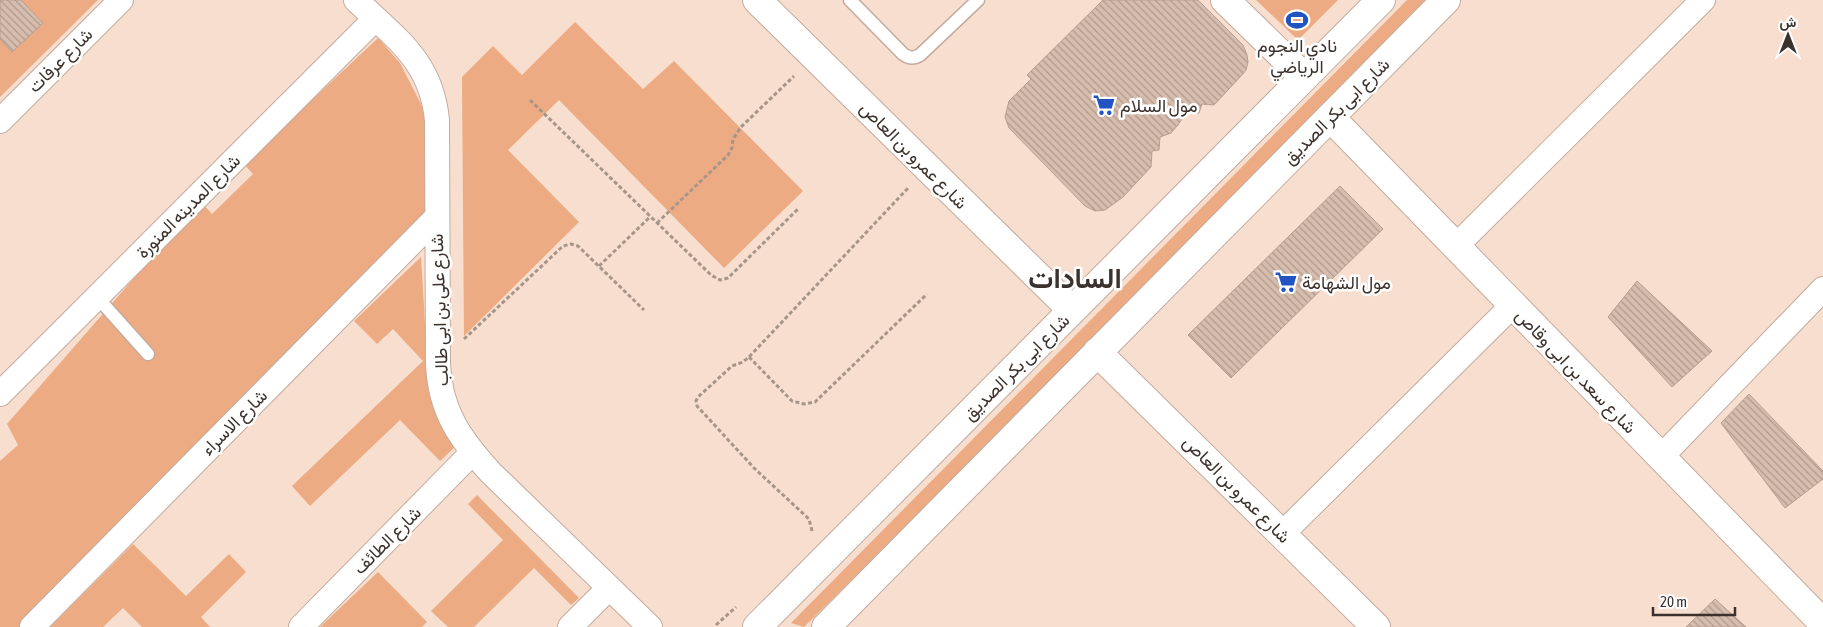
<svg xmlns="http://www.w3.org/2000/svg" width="1823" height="627" font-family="'Asap Condensed',Vazirmatn,sans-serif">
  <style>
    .green { fill: #ecab82 }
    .building { fill: url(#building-back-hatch); stroke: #b69f90 }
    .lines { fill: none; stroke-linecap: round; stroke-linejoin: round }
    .lane-casing { stroke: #c4ab9d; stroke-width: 15 }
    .street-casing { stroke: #c4ab9d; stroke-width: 26 }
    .secondary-casing { stroke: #c4ab9d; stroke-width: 30 }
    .path { stroke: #a7958a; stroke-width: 3; stroke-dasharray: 4 2.5; stroke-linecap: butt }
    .lane { stroke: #fff; stroke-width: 12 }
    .street { stroke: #fff; stroke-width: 24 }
    .secondary { stroke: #fff; stroke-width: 28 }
    .labels { text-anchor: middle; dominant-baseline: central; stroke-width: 5; stroke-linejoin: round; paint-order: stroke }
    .poi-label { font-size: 18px; fill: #3c322d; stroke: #fff; text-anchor: start }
    .street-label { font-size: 18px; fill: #3c322d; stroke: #fff }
    .town-label { font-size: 28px; font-weight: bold; fill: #3c322d; stroke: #fff }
  </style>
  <defs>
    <pattern id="building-back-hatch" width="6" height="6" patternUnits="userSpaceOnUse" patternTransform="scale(1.25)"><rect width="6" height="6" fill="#d6bdae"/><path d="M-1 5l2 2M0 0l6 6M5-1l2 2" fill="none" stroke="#af9a8e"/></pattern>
  </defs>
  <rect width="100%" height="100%" fill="#f7decf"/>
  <!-- green -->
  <path class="green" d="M0,0H98L0,97Z
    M1256,0H1338L1298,40Z
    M1407,0H1425L1034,399L804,627L791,623Z
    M575,22L643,89L674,61L803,191L724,268L559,100L508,150L579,222L464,336L462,77L493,46L522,75Z
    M378,38L400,63L425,112L426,215L20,627H0V461L18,445L7,424L168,239L203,204L212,214L253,174L244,164Z
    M421,257L429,390L459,443L440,461L400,420L310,506L292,486L423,361L393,329L377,344L354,321Z
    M477,495L579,598L571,605L534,568L474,627H448L431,611L503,540L468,504Z
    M133,544L186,596L229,554L246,572L201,617L210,627H142L123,608L103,627H50Z
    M378,572L427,622L422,627H320Z"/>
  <!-- building -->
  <path class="building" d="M0,0H21L43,23L12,52L0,39Z
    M1103,0H1198L1243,45L1247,55L1248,62L1246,70L1242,75L1214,105L1202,104L1199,113L1185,114L1178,125L1171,133L1160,137L1159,150L1152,151L1151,167L1123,197L1105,210L1095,211L1085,206L1013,132L1009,128L1005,117L1009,101L1031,79L1027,75Z
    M1340,186L1383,229L1231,378L1188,335Z
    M1637,281L1712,351L1672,387L1608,317Z
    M1749,394L1823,471V479L1785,508L1721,423Z
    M1715,599L1746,627H1686Z"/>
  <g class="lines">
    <!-- lane casing -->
    <g class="lane-casing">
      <path id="lane" d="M850,0L903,54C909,58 913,59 920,55L978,0
        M97,297L148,354"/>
    </g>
    <!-- street casing -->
    <g class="street-casing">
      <path id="street" d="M356,0C396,39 431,60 437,120L438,364C440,411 460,439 491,473L650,627
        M0,121L121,0
        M1456,246L1703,0
        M0,394L375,19
        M1661,457L1823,289
        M1282,534L1513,305
        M32,627L436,218
        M301,627L472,453
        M570,627L609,588"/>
    </g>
    <!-- secondary casing -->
    <g class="secondary-casing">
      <path id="secondary" d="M757,0L1072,310
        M1225,0L1304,77
        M1330,117L1823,623
        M1097,352L1376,627
        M757,627L1381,0
        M826,627L1446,0"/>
    </g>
    <!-- path -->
    <path class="path" d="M530,100L711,275L720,280L728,278L799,208
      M657,223L728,155L732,148L733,139L741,127L794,76
      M599,266L650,217
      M464,339L563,246L571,244L578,246L644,310
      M749,357L792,401L804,404L815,402L927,294
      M812,531L809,519L754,468L697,406L696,401L698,397L732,366L743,362L749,357L909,187
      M716,625L736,607"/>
    <!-- lane -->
    <use href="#lane" class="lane"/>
    <!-- street -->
    <use href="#street" class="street"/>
    <!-- secondary -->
    <use href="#secondary" class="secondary"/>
  </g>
  <!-- icons -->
  <defs>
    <g id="stadium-bare" transform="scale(1.725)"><path d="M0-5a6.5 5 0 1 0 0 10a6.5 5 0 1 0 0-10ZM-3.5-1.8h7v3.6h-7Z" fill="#2154c1" stroke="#fff" stroke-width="2.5" paint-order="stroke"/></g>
    <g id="supermarket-bare" transform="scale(1.725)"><path d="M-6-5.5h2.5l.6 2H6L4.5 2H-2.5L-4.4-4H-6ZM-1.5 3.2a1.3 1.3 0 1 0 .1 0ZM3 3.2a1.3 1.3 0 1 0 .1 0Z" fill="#2154c1" stroke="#fff" stroke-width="2.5" paint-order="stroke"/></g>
  </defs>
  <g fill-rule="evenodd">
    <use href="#stadium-bare" x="1297" y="20"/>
    <use href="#supermarket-bare" x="1104" y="105"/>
    <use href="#supermarket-bare" x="1286" y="282"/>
  </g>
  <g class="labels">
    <!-- poi labels -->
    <g class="poi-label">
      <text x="1297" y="45" text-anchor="middle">نادي النجوم<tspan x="1297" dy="21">الرياضي</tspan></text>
      <text x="1120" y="105">مول السلام</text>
      <text x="1302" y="282">مول الشهامة</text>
    </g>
    <!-- street labels -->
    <g class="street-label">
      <text transform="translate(60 60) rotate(-45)">شارع عرفات</text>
      <text transform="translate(1336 111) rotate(-45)">شارع ابى بكر الصديق</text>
      <text transform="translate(914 155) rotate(45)">شارع عمرو بن العاص</text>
      <text transform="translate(188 206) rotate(-45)">شارع المدينه المنورة</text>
      <text transform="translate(439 310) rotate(-92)">شارع على بن ابى طالب</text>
      <text transform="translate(1016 367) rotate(-45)">شارع ابى بكر الصديق</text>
      <text transform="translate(1576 371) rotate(46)">شارع سعد بن ابى وقاص</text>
      <text transform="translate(234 422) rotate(-45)">شارع الاسراء</text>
      <text transform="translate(1237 489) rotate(45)">شارع عمرو بن العاص</text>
      <text transform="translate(387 540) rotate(-45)">شارع الطائف</text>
    </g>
    <!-- town labels -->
    <g class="town-label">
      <text x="1075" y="278">السادات</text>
    </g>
  </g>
  <!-- north arrow -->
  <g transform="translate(1788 35)" stroke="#ffffff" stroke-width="4" paint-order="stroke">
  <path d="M0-4L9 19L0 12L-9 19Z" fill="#3c322d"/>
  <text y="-8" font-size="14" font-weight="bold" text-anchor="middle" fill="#3c322d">ش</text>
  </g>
  <!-- scale -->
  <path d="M1653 607v8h82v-8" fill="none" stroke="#3c322d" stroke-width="2.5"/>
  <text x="1660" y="607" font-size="15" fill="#3c322d" stroke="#ffffff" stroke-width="4" paint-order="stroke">20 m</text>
</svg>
